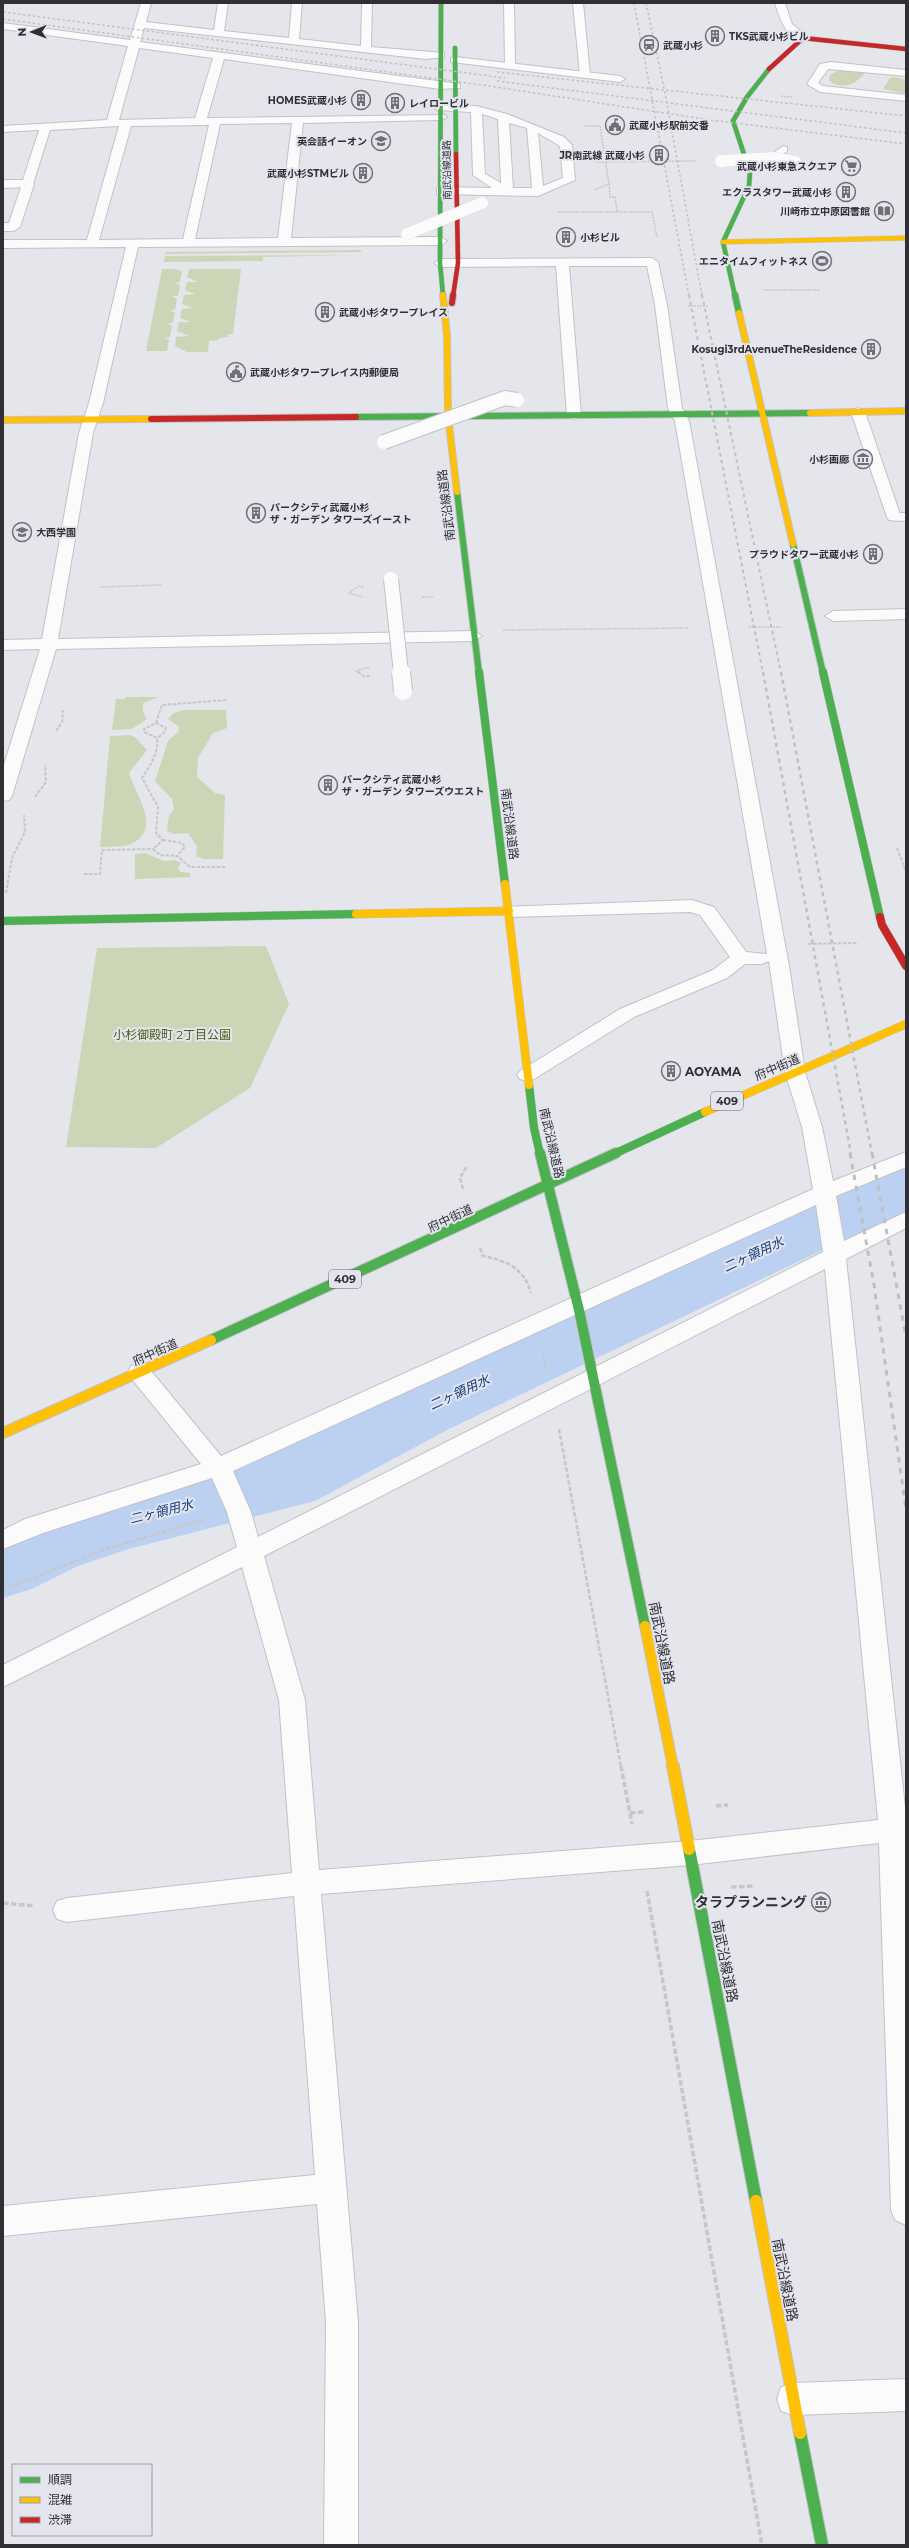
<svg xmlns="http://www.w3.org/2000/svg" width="909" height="2548" font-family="Montserrat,'Noto Sans JP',sans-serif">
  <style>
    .green { fill: #ccd6b6 }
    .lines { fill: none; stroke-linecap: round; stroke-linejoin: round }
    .river { fill: #bcd1f2; fill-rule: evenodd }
    .lane-casing { stroke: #c1c2c6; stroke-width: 2 }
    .street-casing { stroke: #c1c2c6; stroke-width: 2 }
    .fast-far4-casing { stroke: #c1c2c6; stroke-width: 5.5 }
    .fast-far3-casing { stroke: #c1c2c6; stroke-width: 8 }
    .fast-far2-casing { stroke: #c1c2c6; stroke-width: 9 }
    .fast-far1-casing { stroke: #c1c2c6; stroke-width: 12 }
    .fast-casing { stroke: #c1c2c6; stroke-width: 14 }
    .slow-far4-casing { stroke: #c1c2c6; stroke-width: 5.5 }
    .slow-far3-casing { stroke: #c1c2c6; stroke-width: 8 }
    .slow-far2-casing { stroke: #c1c2c6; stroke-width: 9 }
    .slow-far1-casing { stroke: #c1c2c6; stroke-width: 12 }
    .slow-casing { stroke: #c1c2c6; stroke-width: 14 }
    .jam-far2-casing { stroke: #c1c2c6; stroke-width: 5.5 }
    .jam-far1-casing { stroke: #c1c2c6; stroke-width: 8 }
    .jam-casing { stroke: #c1c2c6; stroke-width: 9 }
    .path-far3 { stroke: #c7c7c9; stroke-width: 1.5; stroke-dasharray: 2 1; stroke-linecap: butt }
    .path-far2 { stroke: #c7c7c9; stroke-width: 2; stroke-dasharray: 3.5 1.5; stroke-linecap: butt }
    .path-far1 { stroke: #c7c7c9; stroke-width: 2.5; stroke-dasharray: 4.5 2; stroke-linecap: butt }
    .path { stroke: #c7c7c9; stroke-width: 3.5; stroke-dasharray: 5.5 2.5; stroke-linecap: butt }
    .lane { fill: #fbfbfc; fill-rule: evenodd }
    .street { fill: #fbfbfc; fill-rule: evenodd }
    .fast-far4 { stroke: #4caf50; stroke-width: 4.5 }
    .fast-far3 { stroke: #4caf50; stroke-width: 6 }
    .fast-far2 { stroke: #4caf50; stroke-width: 8 }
    .fast-far1 { stroke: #4caf50; stroke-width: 10 }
    .fast { stroke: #4caf50; stroke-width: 12 }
    .slow-far4 { stroke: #ffc107; stroke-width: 4.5 }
    .slow-far3 { stroke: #ffc107; stroke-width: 6 }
    .slow-far2 { stroke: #ffc107; stroke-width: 8 }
    .slow-far1 { stroke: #ffc107; stroke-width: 10 }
    .slow { stroke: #ffc107; stroke-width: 12 }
    .jam-far2 { stroke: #c62828; stroke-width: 4.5 }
    .jam-far1 { stroke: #c62828; stroke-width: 6 }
    .jam { stroke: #c62828; stroke-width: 8 }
    .rail-far3 { stroke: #c0c0c0; stroke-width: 1.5; stroke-dasharray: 2.5 2.5; stroke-linecap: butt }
    .rail-far2 { stroke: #c0c0c0; stroke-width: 2; stroke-dasharray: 3.5 3.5; stroke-linecap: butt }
    .rail-far1 { stroke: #c0c0c0; stroke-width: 2.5; stroke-dasharray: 4 4; stroke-linecap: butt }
    .rail { stroke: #c0c0c0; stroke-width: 3; stroke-dasharray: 5.5 5.5; stroke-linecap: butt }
    .street-bridge-far2-casing { stroke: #c1c2c6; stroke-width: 12; stroke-linecap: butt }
    .street-bridge-far1-casing { stroke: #c1c2c6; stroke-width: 16; stroke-linecap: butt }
    .street-bridge-casing { stroke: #c1c2c6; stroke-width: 20; stroke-linecap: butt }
    .path-bridge { stroke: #c7c7c9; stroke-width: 1.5; stroke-dasharray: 2 1; stroke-linecap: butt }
    .street-bridge-far2 { stroke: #fbfbfc; stroke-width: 12 }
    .street-bridge-far1 { stroke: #fbfbfc; stroke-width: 14 }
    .street-bridge { stroke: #fbfbfc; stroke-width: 18 }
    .labels { text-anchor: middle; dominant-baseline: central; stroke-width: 4; stroke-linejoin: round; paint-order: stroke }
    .far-poi-label { font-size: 10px; font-weight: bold; fill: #303034; stroke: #e3e4ed; text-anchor: end }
    .far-street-label { font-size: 10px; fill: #303034; stroke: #e3e4ed }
    .shield { fill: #e3e4ed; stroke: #66666c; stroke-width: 1 }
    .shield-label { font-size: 11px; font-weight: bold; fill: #303034 }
    .street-label { font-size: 12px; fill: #303034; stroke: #e3e4ed }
    .park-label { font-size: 12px; fill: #4d5c15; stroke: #e3e4ed }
    .poi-label { font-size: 12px; font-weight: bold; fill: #303034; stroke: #e3e4ed; text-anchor: start }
    .water-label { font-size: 13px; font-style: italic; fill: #143f7f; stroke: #e3e4ed }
    .near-street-label { font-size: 14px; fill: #303034; stroke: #e3e4ed }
    .near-poi-label { font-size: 14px; font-weight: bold; fill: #303034; stroke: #e3e4ed; text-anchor: end }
  </style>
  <rect width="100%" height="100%" fill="#e5e6eb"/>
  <!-- green -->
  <path class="green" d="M842,69L864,72V74C855,85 841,91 829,80L830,75Z
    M894,77L906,80V94L883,89L890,78Z
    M361,250V252L165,254L166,252Z
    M361,255L263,257V261L164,262L165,256Z
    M162,269H176L182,272L180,282L175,283L180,285L178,296H172L177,299L175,310H170L175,313L173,323H167L172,326L170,337L165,338L169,340L167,351H146Z
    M189,269H241L233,334H228V337L219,338L218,340L209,341L208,352H187L175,346L176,337L189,336L177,331L179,322H191L180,318L182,309L193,308L182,304L184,295L195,294L185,290L187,282H198L187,277Z
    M126,697H159L143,703V712L147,719L132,729L112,730L116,699H125Z
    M183,710H226L227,728L213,733L198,758L197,777L215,793L225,795L223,859H204L196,856L197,846L188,833L174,834L167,831L169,815L174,810L172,799L155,781L168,741L179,731L178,726L168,719L174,713Z
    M130,735L136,738L147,750L129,773C136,797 163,829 131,844C123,848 108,846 100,847L110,736Z
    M145,853L164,861L175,860L181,863L178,868L180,872L190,873V877L135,879V854Z
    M266,946L289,1004L250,1088L156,1148L66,1147L97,948Z"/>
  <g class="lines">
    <!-- river -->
    <path class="river" d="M906,1164V1214L854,1235L447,1430L315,1501L129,1549L78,1566L32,1589L3,1598V1531L20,1522L125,1490L266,1456L393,1390L804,1201L881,1171Z"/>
    <!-- lane casing -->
    <g class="lane-casing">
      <path id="lane" d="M504,3H514L515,66L510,69L505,66Z
        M573,3H583L590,75L585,78L580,75Z
        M28,180L34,184L20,227L14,231H3V223H9L22,184Z
        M858,408L865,412L901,517L899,520L894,521L887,517L851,412Z"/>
    </g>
    <!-- street casing -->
    <g class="street-casing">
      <path id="street" d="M141,3H151L146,22L214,30L218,3H228L224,31L289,38L292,3H302L299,39L361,46L362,3H372L371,47L444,53V57L426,59L144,28L140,42L460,84V88L440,89L224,59L207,118L445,115L447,117L441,120L303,123L291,238L441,237L447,241L441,245L138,247L103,403L93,433L58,639L474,631L482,636L474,641L56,649L12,796L9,800L3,801V768L40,649L3,650V640L42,639L79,433L89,403L126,247L3,248V240H87L119,126L50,130L32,187L3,188V180H23L39,130L3,132V126L107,120L128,46L3,29V23L130,40ZM139,48L213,58L195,118L119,120ZM292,123L278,238L195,239L220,124ZM209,125L183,239L99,240L131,126Z
        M775,3H785L792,24L807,36V40C788,45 779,16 775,3Z
        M455,57L620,76L625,79L620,82L451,62V58Z
        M831,62L906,70V76L828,69L818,83L823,86L906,95V101L820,92L807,84L820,64Z
        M441,105L476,106L507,114L564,137L572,145L575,180L538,196L437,194V188L441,187L492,188L473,175L471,112L437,110L435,108ZM482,114L498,119L501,183L485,174ZM509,123L527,128L532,188H513ZM538,133L560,146L563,178L543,186Z
        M783,146L787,147V151L777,160H769V156Z
        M652,258L658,262L667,305L682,408L689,421L789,966L805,1072L822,1127L833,1181L906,1152V1167L836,1196L844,1241L906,1212V1228L846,1259L906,1817V2225L895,2220L891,2210L879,1843L690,1865L321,1894L358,2322V2545H324L326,2322L317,2204L3,2236V2206L315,2175L294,1896L67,1922L57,1919L53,1910L57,1901L67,1898L292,1873L279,1700L242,1567L3,1687V1665L237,1547L227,1512L212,1478L43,1533L3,1549V1530L25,1519L201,1464L131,1378L128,1372L131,1366L139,1364L147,1366L221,1456L813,1189L802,1127L785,1072L769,961L761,964H745L727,978L634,1017L534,1079L527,1081L520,1079L517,1075L520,1071L620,1009L713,970L730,957L700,915L690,912L509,917L502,915L500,911L502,907L692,900L714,907L746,952L767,954L675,421L668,408L655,305L647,266H569L581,415L574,419L567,415L556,266L440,267L434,263L440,259ZM816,1205L823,1252L258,1537L251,1512L233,1471ZM825,1269L878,1820L690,1841L319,1870L305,1700L264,1556Z
        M894,513H906V521L889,520L887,517Z
        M906,609V619L833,621L825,616L833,611Z
        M906,2379V2411L793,2415L781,2411L777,2399L781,2387L793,2383Z"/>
    </g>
    <!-- fast-far4 casing -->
    <g class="fast-far4-casing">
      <path id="fast-far4" d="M441,3L440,263L443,295
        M455,48L456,154
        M735,296L723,242L749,186L750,172L733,121L747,97L769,69"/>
    </g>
    <!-- fast-far3 casing -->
    <g class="fast-far3-casing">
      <path id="fast-far3" d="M735,295L739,313
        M356,417L810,413
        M457,492L479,673
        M793,544L823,673"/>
    </g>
    <!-- fast-far2 casing -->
    <g class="fast-far2-casing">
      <path id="fast-far2" d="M479,672L505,884
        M823,672L880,917
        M3,921L356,914
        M529,1085L534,1128L540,1154
        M614,1154L705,1112"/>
    </g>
    <!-- fast-far1 casing -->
    <g class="fast-far1-casing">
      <path id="fast-far1" d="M540,1153L579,1310L645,1626
        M211,1340L616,1153"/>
    </g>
    <!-- fast casing -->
    <g class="fast-casing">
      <path id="fast" d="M689,1849L756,2201
        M800,2433L822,2545"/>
    </g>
    <!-- slow-far4 casing -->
    <g class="slow-far4-casing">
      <path id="slow-far4" d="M723,242L906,238"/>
    </g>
    <!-- slow-far3 casing -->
    <g class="slow-far3-casing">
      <path id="slow-far3" d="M443,295L447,336L448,416L457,492
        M739,313L793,544
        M810,413L906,411
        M3,420L151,419"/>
    </g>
    <!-- slow-far2 casing -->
    <g class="slow-far2-casing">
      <path id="slow-far2" d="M505,884L529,1085
        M356,914L509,911
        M705,1112L906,1024"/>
    </g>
    <!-- slow-far1 casing -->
    <g class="slow-far1-casing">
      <path id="slow-far1" d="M3,1433L211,1340
        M645,1626L673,1767"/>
    </g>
    <!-- slow casing -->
    <g class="slow-casing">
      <path id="slow" d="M673,1766L689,1849
        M756,2201L800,2433"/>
    </g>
    <!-- jam-far2 casing -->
    <g class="jam-far2-casing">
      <path id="jam-far2" d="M769,69L803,38L906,49
        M453,296L458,263L456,154"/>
    </g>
    <!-- jam-far1 casing -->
    <g class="jam-far1-casing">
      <path id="jam-far1" d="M452,303L453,295
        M151,419L356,417"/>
    </g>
    <!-- jam casing -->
    <g class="jam-casing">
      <path id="jam" d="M880,917L882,925L906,966"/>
    </g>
    <!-- path-far3 -->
    <path class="path-far3" d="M781,96L792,97
      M585,126H600L609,184L594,190
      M668,158L669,161
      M596,162H606
      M609,184L610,197H615L617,212
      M558,212H652L657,237
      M763,290H820
      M688,306H709
      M100,587L161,585
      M363,587L359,586L349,593L363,597
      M422,597H434
      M749,627H782
      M503,630L688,628
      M359,673L356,671L370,667"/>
    <!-- path-far2 -->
    <path class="path-far2" d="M358,672L365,677L371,675
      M156,723L166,728L163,734L157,738
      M56,731L62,722L63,710
      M35,797L46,782L45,765
      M163,840L182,843L185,847L177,856
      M897,848L906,872
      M225,867H190L177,856L160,855L153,849L163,840L156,833L158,807L142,778C150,765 159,754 157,738L144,732V729L156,723L162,705L227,700
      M84,874H100L102,850L153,849
      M6,893L12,858L25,832L24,815
      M808,944L857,943"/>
    <!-- path-far1 -->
    <path class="path-far1" d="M463,1189L460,1178L467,1166
      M480,1248L483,1256C507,1261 524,1268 531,1293
      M543,1353L546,1368
      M559,1429L621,1767
      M3,1590L103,1550L206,1519"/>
    <!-- path -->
    <path class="path" d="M621,1766L632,1824
      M716,1806L728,1805
      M630,1813L644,1812
      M731,1887L755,1886
      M647,1891L762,2545
      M3,1903L34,1906"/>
    <!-- lane -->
    <use href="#lane" class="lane"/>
    <!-- street -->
    <use href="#street" class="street"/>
    <!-- fast-far4 -->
    <use href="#fast-far4" class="fast-far4"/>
    <!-- fast-far3 -->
    <use href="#fast-far3" class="fast-far3"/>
    <!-- fast-far2 -->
    <use href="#fast-far2" class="fast-far2"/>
    <!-- fast-far1 -->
    <use href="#fast-far1" class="fast-far1"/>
    <!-- fast -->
    <use href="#fast" class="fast"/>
    <!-- slow-far4 -->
    <use href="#slow-far4" class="slow-far4"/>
    <!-- slow-far3 -->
    <use href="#slow-far3" class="slow-far3"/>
    <!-- slow-far2 -->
    <use href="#slow-far2" class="slow-far2"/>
    <!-- slow-far1 -->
    <use href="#slow-far1" class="slow-far1"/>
    <!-- slow -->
    <use href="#slow" class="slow"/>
    <!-- jam-far2 -->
    <use href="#jam-far2" class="jam-far2"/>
    <!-- jam-far1 -->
    <use href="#jam-far1" class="jam-far1"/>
    <!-- jam -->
    <use href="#jam" class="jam"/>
    <!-- rail-far3 -->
    <path class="rail-far3" d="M634,3L689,296
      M646,3L665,93L702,296
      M3,12L505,78
      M3,19L489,86L710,120L906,144
      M497,72L906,116
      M497,81L906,133"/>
    <!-- rail-far2 -->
    <path class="rail-far2" d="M689,295L763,673
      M702,295L781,673"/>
    <!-- rail-far1 -->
    <path class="rail-far1" d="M763,672L851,1154
      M781,672L872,1154"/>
    <!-- rail -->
    <path class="rail" d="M850,1153L874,1285L906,1509
      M872,1153L906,1337"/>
    <!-- street-bridge-far2 casing -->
    <g class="street-bridge-far2-casing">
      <path id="street-bridge-far2" d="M721,161L773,158L795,162
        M407,234L482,203"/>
    </g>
    <!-- street-bridge-far1 casing -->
    <g class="street-bridge-far1-casing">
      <path id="street-bridge-far1" d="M384,442L505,398L517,400
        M391,579L401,673"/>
    </g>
    <!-- street-bridge casing -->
    <g class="street-bridge-casing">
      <path id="street-bridge" d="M401,672L403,691"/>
    </g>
    <!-- path-bridge -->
    <path class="path-bridge" d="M606,162L695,161"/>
    <!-- street-bridge-far2 -->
    <use href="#street-bridge-far2" class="street-bridge-far2"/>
    <!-- street-bridge-far1 -->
    <use href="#street-bridge-far1" class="street-bridge-far1"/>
    <!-- street-bridge -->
    <use href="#street-bridge" class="street-bridge"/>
  </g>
  <!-- icons -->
  <defs>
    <g id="building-ring" transform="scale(1)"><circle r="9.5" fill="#e3e4ed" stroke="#6f7074" stroke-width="1.5"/><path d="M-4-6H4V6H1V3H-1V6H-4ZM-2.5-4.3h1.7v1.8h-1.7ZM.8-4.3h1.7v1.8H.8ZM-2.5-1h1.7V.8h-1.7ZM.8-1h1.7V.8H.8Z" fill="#6f7074"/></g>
    <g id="station-ring" transform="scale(1)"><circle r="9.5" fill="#e3e4ed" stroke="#6f7074" stroke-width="1.5"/><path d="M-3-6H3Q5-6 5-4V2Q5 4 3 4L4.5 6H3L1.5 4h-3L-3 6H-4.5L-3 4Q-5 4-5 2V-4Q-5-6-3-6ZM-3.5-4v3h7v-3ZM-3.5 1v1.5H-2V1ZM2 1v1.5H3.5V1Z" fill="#6f7074"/></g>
    <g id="civic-ring" transform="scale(1)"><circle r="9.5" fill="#e3e4ed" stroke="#6f7074" stroke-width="1.5"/><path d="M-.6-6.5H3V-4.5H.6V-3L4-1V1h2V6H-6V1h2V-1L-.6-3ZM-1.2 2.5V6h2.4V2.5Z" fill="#6f7074"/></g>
    <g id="school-ring" transform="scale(1)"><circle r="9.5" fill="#e3e4ed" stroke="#6f7074" stroke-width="1.5"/><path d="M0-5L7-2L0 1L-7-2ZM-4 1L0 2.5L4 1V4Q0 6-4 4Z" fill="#6f7074"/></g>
    <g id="supermarket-ring" transform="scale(1)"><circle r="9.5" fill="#e3e4ed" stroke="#6f7074" stroke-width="1.5"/><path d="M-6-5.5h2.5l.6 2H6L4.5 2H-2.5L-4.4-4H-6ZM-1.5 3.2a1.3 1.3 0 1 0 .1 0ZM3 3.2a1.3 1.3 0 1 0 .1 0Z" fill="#6f7074"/></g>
    <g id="library-ring" transform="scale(1)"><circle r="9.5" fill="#e3e4ed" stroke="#6f7074" stroke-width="1.5"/><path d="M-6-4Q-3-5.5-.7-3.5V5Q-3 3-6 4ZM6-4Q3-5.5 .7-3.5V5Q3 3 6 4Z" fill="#6f7074"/></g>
    <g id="stadium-ring" transform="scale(1)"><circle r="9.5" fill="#e3e4ed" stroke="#6f7074" stroke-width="1.5"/><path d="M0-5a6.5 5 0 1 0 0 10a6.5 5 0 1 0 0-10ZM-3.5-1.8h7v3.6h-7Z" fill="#6f7074"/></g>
    <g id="museum-ring" transform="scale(1)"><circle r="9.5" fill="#e3e4ed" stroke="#6f7074" stroke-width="1.5"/><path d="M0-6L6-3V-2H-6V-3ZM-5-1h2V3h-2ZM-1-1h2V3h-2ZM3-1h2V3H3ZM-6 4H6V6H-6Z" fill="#6f7074"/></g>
  </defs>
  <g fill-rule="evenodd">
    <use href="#building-ring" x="715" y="36"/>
    <use href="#station-ring" x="649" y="45"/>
    <use href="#building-ring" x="361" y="100"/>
    <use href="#building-ring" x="395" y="103"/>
    <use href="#civic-ring" x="615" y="125"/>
    <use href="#school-ring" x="381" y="141"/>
    <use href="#building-ring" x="659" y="155"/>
    <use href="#supermarket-ring" x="851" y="166"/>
    <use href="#building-ring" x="363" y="173"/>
    <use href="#building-ring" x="846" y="192"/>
    <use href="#library-ring" x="884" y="211"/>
    <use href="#building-ring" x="566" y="237"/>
    <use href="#stadium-ring" x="822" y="261"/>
    <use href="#building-ring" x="325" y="312"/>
    <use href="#building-ring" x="871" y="349"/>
    <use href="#civic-ring" x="236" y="372"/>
    <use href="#museum-ring" x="863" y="459"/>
    <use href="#building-ring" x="256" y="513"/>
    <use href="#school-ring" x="22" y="532"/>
    <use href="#building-ring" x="873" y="554"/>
    <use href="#building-ring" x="328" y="785"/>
    <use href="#building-ring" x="671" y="1071"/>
    <use href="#museum-ring" x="821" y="1902"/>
  </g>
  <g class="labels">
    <!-- far-poi labels -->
    <g class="far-poi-label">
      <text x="729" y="36" text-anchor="start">TKS武蔵小杉ビル</text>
      <text x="663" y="45" text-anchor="start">武蔵小杉</text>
      <text x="347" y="100">HOMES武蔵小杉</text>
      <text x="409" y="103" text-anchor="start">レイロービル</text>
      <text x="629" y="125" text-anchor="start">武蔵小杉駅前交番</text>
      <text x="367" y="141">英会話イーオン</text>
      <text x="645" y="155">JR南武線 武蔵小杉</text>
      <text x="837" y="166">武蔵小杉東急スクエア</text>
      <text x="349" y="173">武蔵小杉STMビル</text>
      <text x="832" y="192">エクラスタワー武蔵小杉</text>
      <text x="870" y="211">川崎市立中原図書館</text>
      <text x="580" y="237" text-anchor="start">小杉ビル</text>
      <text x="808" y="261">エニタイムフィットネス</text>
      <text x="339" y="312" text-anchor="start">武蔵小杉タワープレイス</text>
      <text x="857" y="349">Kosugi3rdAvenueTheResidence</text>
      <text x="250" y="372" text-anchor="start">武蔵小杉タワープレイス内郵便局</text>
      <text x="849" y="459">小杉画廊</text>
      <text x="270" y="507" text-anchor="start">パークシティ武蔵小杉<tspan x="270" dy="12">ザ・ガーデン タワーズイースト</tspan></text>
      <text x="36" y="532" text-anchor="start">大西学園</text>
      <text x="859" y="554">プラウドタワー武蔵小杉</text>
      <text x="342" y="779" text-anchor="start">パークシティ武蔵小杉<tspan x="342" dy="12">ザ・ガーデン タワーズウエスト</tspan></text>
    </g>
    <!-- far-street labels -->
    <g class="far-street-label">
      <text transform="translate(447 170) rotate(-91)">南武沿線道路</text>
    </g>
    <!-- shield labels -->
    <g class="shield">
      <rect x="711" y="1092" width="32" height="18" rx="3"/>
      <rect x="329" y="1270" width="32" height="18" rx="3"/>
    </g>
    <g class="shield-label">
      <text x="727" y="1101">409</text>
      <text x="345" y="1279">409</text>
    </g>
    <!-- street labels -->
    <g class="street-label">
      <text transform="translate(446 505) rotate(-97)">南武沿線道路</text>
      <text transform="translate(510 824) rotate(83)">南武沿線道路</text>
      <text transform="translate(777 1067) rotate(-23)">府中街道</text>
      <text transform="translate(552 1143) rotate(77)">南武沿線道路</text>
      <text transform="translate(450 1218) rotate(-25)">府中街道</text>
      <text transform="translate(155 1352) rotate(-24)">府中街道</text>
    </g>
    <!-- park labels -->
    <g class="park-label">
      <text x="172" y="1034">小杉御殿町 2丁目公園</text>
    </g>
    <!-- poi labels -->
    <g class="poi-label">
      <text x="685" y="1071">AOYAMA</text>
    </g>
    <!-- water labels -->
    <g class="water-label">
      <text transform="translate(753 1254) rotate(-25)">二ヶ領用水</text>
      <text transform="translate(459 1392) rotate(-25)">二ヶ領用水</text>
      <text transform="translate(161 1511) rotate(-14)">二ヶ領用水</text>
    </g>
    <!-- near-street labels -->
    <g class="near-street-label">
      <text transform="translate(662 1643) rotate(79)">南武沿線道路</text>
      <text transform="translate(725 1961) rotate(79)">南武沿線道路</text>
      <text transform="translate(785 2280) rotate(79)">南武沿線道路</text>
    </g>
    <!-- near-poi labels -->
    <g class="near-poi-label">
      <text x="807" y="1902">タラプランニング</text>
    </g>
  </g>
  <!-- border -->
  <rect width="909" height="2548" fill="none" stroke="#303034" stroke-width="8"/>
  <!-- legend -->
  <rect x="12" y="2464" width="140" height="72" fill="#e3e4ed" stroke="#9b9ca3"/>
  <rect x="20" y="2477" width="20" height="6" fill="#4caf50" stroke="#9b9ca3"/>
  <text x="48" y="2484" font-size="12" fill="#303034">順調</text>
  <rect x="20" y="2497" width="20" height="6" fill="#ffc107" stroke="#9b9ca3"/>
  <text x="48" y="2504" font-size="12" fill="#303034">混雑</text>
  <rect x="20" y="2517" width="20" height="6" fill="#c62828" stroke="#9b9ca3"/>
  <text x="48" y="2524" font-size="12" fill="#303034">渋滞</text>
  <!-- north arrow -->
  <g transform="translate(32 32) rotate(269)" stroke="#e3e4ed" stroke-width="3" paint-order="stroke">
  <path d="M0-3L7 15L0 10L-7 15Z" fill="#303034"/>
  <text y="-6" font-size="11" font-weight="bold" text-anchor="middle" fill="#303034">N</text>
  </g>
</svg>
